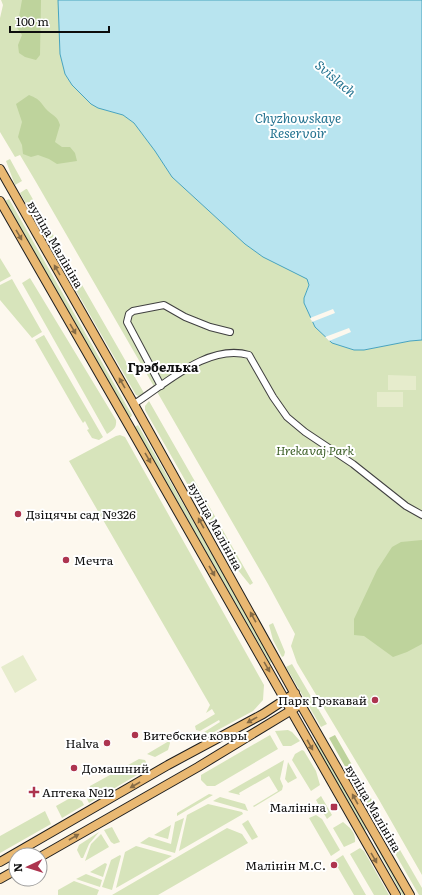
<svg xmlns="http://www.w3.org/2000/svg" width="422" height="895" font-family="Literata,serif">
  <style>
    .green { fill: #d7e4bb }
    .forest { fill: #bed39c }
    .pitch { fill: #e6eccc }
    .water { fill: #b8e4ef; stroke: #47a3be }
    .pier { fill: #fdf8ee }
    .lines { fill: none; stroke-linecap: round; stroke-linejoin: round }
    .minor-casing { stroke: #404040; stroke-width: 8 }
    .major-casing { stroke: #1e1e1e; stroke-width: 10 }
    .minor { stroke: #fff; stroke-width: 6 }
    .major { stroke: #e9b872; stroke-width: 8 }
    .oneway { fill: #866b45 }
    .poi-dot { fill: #ad344f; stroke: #fff; stroke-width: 1.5 }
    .labels { text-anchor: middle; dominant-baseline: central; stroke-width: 4; stroke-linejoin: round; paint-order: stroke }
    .street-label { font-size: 12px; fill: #0d0d0d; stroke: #fff }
    .park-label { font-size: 12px; font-style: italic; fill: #3a5d24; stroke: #fff }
    .poi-label { font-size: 12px; fill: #0d0d0d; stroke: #fff; text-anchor: start }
    .water-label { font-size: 13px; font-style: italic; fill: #247390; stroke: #fff }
    .neighbourhood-label { font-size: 13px; font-weight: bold; fill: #0d0d0d; stroke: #fff }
  </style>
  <rect width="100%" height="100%" fill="#fdf8ee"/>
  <!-- green -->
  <path class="green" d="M1,0H58L60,54L65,74L72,85L105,110L123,115L134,123L155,151L172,177L245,244L263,257L307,278L309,284L304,298V303L315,327L332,343L354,350H364L410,341L422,340V875L378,798L297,663L291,646L295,634L268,584L36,182L20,155L15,157L0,132V18L3,5Z
    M10,159L22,181L15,185L6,161Z
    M26,189H27L144,393L139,396L136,395L20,193Z
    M9,199L132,415L131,417H129L5,201Z
    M0,258L11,276L0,282Z
    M30,278L116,420C117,428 113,430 107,434L22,283Z
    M12,279L42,332L32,338L0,300V285Z
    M44,335L103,437L99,440L92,438L87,430L89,429L85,421L83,423L78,415L35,340Z
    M149,401L253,583L250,585L233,564L145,410V406Z
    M138,425L273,661L270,663L135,427Z
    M120,435L125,437L264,685L263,700L253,711L201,739V734L220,722L219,720L200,731L196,730L195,726L215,714L212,709L206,713L210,705L69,461L116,436Z
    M273,623L285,652L284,656L282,657L273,640L269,625Z
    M292,664L327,724L321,727L286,667Z
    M288,730L292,732L300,741L291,746H283L275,731Z
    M270,735L278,749L215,786H207L201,780V775Z
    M169,741L170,743L168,750L155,757L147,754Z
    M317,742L367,828L365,831L363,830L313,744Z
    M302,750L304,751L316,771L320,785L311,791L292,760L295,754Z
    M139,759L145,760L149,768L89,803L87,799L90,786Z
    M284,760L280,779L283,786L282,790L254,807L253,806L278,791L269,776L239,793L240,795L228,792Z
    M288,762L297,778L288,783L285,779Z
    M209,794L213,795L177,816V813Z
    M321,796L332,815L327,819L316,800Z
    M72,797L82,801L84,805L62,818L56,806Z
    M220,797L245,804L248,811L213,801Z
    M208,804L242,812L243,814L179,851L187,815Z
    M45,811L51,824L0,853V836Z
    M316,815L322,819L340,850L331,856L309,818Z
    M184,818L175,853L140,843L149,837L171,844L175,822Z
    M248,820L258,837L252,840L242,824Z
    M343,822C350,828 356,832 355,842L344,847L333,828Z
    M171,825L168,839L154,835Z
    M112,827L120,842L114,844L111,842L104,830Z
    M227,828L242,834L248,843L158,895H112Z
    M99,832L89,844L83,858H81L77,850L79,845Z
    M101,834L109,847L85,861L91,844Z
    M388,834L392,836L422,888V895H419L385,836Z
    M374,843H376L406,895H402Z
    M136,846L172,856L116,888L125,852Z
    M360,848L364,851L389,895H374L350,854Z
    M120,855L121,856L112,890L102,887L111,860Z
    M343,855L366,895H354L334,861Z
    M105,863L107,864L103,877L90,872Z
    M86,874L102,880L100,887L76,879Z
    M74,881L99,890L97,895H58V890Z"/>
  <!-- forest -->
  <path class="forest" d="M22,0H41L40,55L36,60L25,57L19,53L18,45L22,35L17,28Z
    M29,95C42,100 40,103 48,111C55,117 57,116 60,125L55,142L62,147H70L75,153L77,161L57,164L49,159L38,155L31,157L23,154L22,145L18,137L22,122L16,104Z
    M422,540V644L407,652L393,657L364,636L354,635V619L377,570L392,547L401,542Z
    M335,735L385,823L383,826L378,825L329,738Z"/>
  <!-- pitch -->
  <path class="pitch" d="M388,375L416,376V390H388Z
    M377,392H403V407H377Z
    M23,655L37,680L15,693L1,667Z"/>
  <!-- water -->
  <path class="water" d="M58,0H422V340L410,341L364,350H354L332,343L315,327L304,303V298L309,285L307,279L263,257L245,244L172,177L155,151L134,123L123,115L98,108L91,104L72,85L65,74L60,54Z"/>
  <!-- pier -->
  <path class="pier" d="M333,309L335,313L312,322L310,318Z
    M349,328L351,332L329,341L325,337Z"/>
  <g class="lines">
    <!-- minor casing -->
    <g class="minor-casing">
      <path id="minor" d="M161,386L127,322L129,314L133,311L164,305L185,317L210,327L230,332
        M134,404C166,384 208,343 249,355L273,397L287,417L305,432L353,464L406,506L422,515"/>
    </g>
    <!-- major casing -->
    <g class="major-casing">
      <path id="major" d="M0,169L131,399L301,705L410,895
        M0,201L128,424L396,895
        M40,857L198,767L295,708
        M0,862L168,765L263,714L295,693
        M0,879L16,870"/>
    </g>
    <!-- minor -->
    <use href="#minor" class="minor"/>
    <!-- major -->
    <use href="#major" class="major"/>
  </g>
  <!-- one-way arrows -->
  <defs><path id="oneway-solid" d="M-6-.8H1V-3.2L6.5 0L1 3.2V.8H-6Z"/></defs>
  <g class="oneway">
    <use href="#oneway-solid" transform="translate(19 235) rotate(60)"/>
    <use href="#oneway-solid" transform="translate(57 270) rotate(-120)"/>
    <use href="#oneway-solid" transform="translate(73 329) rotate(60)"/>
    <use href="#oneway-solid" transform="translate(122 383) rotate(-120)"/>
    <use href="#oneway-solid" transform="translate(148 458) rotate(60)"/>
    <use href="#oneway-solid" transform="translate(201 523) rotate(-119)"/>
    <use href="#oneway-solid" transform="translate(212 571) rotate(60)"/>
    <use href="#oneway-solid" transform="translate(253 617) rotate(-119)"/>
    <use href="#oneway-solid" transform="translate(267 667) rotate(60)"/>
    <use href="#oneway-solid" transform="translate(252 720) rotate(151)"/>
    <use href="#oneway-solid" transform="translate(310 745) rotate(61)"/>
    <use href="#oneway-solid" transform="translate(135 785) rotate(150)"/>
    <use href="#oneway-solid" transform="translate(355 799) rotate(-119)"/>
    <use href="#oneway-solid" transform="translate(74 837) rotate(-30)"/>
    <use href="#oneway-solid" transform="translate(374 858) rotate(60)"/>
  </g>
  <!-- markers -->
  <g class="poi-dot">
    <circle cx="18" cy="514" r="4"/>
    <circle cx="66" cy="560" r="4"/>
    <circle cx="375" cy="700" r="4"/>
    <circle cx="135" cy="735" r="4"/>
    <circle cx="107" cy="743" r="4"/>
    <circle cx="74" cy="768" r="4"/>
    <path d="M32 786h4v4h4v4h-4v4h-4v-4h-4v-4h4z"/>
    <rect x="330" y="803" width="8" height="8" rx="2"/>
    <circle cx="334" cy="865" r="4"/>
  </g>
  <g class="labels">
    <!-- street labels -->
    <g class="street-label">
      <text transform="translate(56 244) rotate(60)">вуліца Малініна</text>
      <text transform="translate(216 526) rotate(61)">вуліца Малініна</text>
      <text transform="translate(374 808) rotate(60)">вуліца Малініна</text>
    </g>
    <!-- park labels -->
    <g class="park-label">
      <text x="315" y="450">Hrekavaj Park</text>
    </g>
    <!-- poi labels -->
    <g class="poi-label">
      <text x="26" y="514">Дзіцячы сад №326</text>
      <text x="74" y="560">Мечта</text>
      <text x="367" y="700" text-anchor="end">Парк Грэкавай</text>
      <text x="143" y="735">Витебские ковры</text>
      <text x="99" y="743" text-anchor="end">Halva</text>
      <text x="82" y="768">Домашний</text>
      <text x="42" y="792">Аптека №12</text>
      <text x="326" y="807" text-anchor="end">Малініна</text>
      <text x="326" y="865" text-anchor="end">Малінін М.С.</text>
    </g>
    <!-- water labels -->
    <g class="water-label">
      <text transform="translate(336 78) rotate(40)">Svislach</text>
      <text x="298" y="117">Chyzhowskaye<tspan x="298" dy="15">Reservoir</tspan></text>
    </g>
    <!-- neighbourhood labels -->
    <g class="neighbourhood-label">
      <text x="163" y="366">Грэбелька</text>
    </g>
  </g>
  <!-- north arrow -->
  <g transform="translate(28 867) rotate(266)"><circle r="19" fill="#ffffff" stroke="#9e9e9e"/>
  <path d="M0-3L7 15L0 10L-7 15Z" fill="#ad344f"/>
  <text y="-6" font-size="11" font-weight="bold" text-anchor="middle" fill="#0d0d0d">N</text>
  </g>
  <!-- scale -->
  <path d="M10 26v6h99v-6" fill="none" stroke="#0d0d0d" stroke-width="2"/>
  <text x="16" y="26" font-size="12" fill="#0d0d0d" stroke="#ffffff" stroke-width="3" paint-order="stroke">100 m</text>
</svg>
